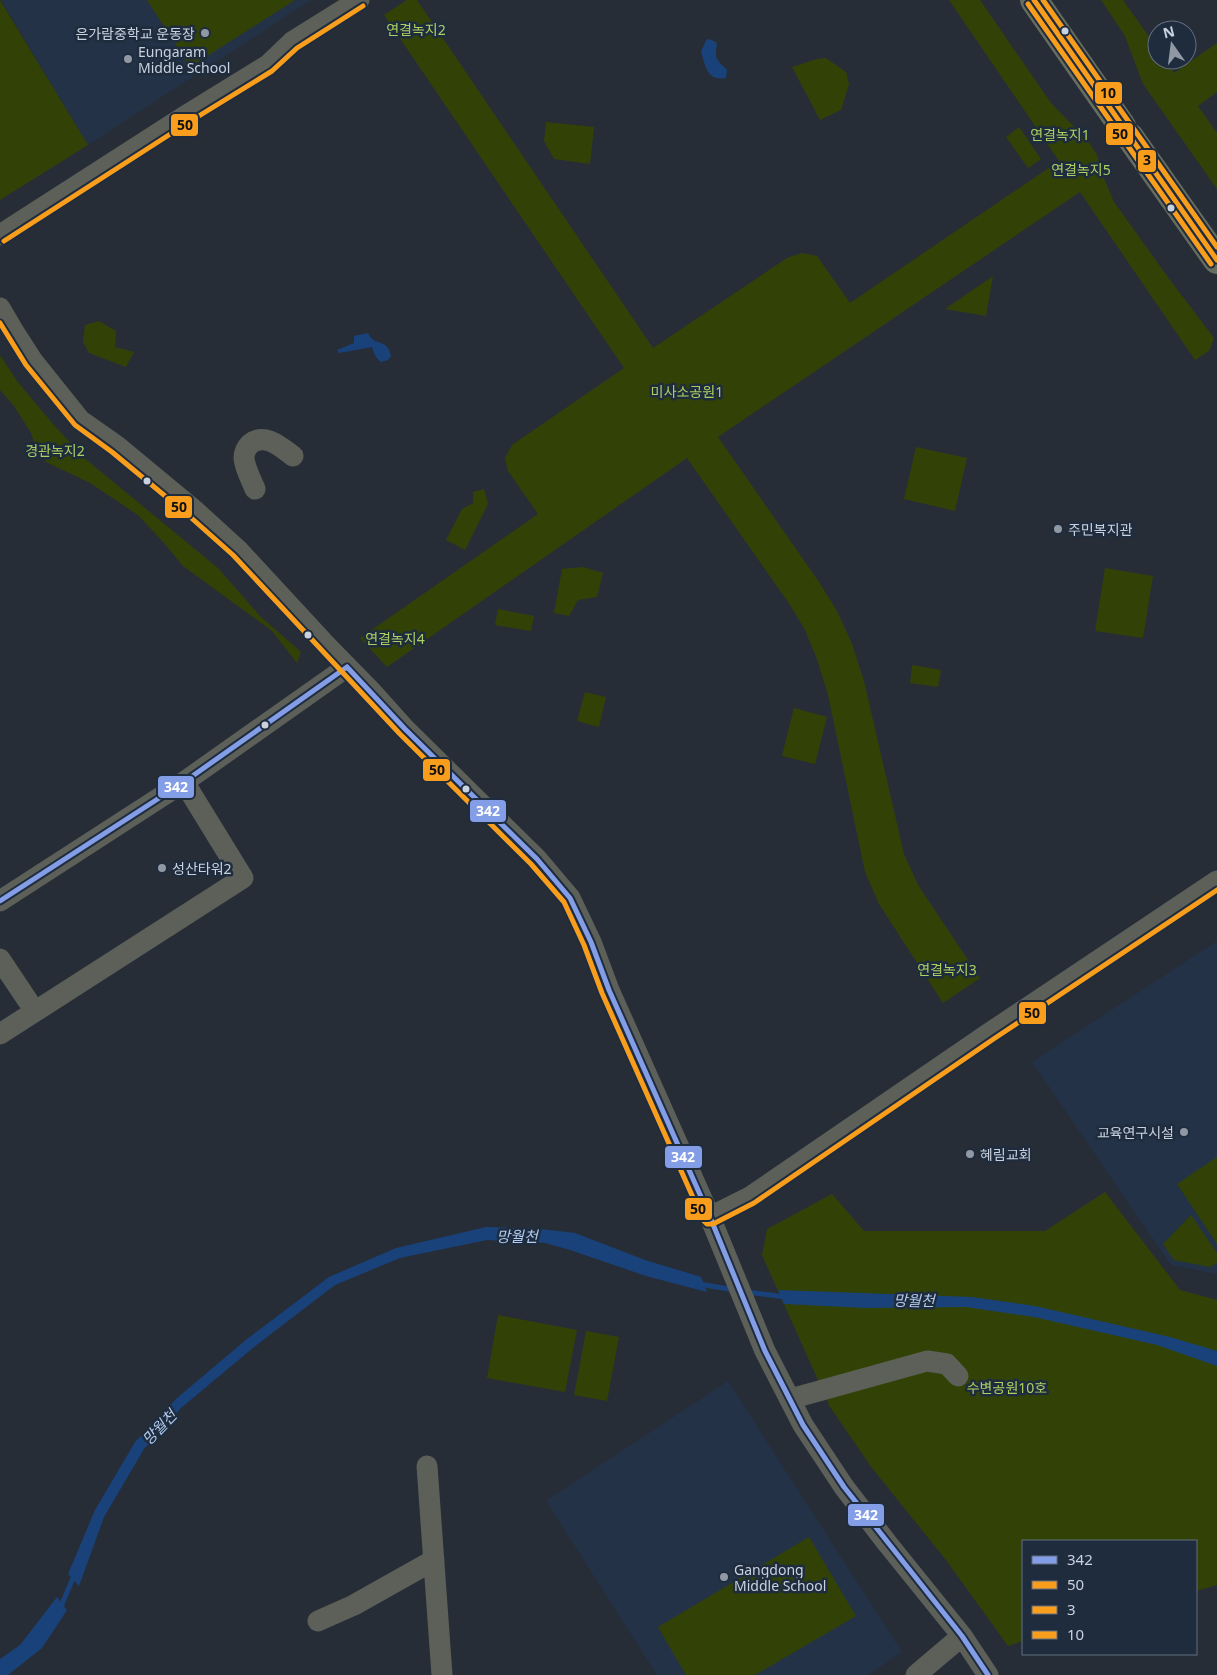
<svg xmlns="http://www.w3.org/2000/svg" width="1217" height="1675" font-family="'Noto Sans','Noto Sans KR',sans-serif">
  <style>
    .built { fill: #233247 }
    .green { fill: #324207 }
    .water { fill: #19427a }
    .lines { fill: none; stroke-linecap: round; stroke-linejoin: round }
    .stream { stroke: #19427a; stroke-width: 5 }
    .minor { stroke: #5c6058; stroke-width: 21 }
    .major { stroke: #666c5f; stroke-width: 28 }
    .bus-1-casing { stroke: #1f2c3e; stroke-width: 9 }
    .bus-2-casing { stroke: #1f2c3e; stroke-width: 9 }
    .bus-3-casing { stroke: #1f2c3e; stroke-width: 9 }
    .bus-4-casing { stroke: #1f2c3e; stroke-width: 9 }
    .bus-1 { stroke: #839de6; stroke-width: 5 }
    .bus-2 { stroke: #f99d1c; stroke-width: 5 }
    .bus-3 { stroke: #f99d1c; stroke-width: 5 }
    .bus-4 { stroke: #f99d1c; stroke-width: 5 }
    .bus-dot { fill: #c9d2de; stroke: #1f2c3e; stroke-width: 2 }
    .poi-dot { fill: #9098a4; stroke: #1f2c3e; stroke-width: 2 }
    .labels { text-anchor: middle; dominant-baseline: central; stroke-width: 5; stroke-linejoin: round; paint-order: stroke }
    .park-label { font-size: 14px; fill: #adcf61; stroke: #1f2c3e }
    .poi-label { font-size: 14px; fill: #c9d2de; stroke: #1f2c3e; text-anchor: start }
    .water-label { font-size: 15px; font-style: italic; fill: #b1caed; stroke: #1f2c3e }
    .line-badge { stroke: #1f2c3e; stroke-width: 2 }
    .badge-label { font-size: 14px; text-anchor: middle; font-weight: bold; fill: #fff }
    .pale-badge-label { font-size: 14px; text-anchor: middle; font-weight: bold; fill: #111 }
  </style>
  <rect width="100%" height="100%" fill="#262d37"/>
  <!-- built -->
  <path class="built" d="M1,0H311L88,145Z
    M1217,941V1274L1171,1265L1032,1062Z
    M728,1381L902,1652L868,1675H657L546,1501Z"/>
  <!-- green -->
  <path class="green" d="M0,0L88,145L0,200Z
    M147,0H295L190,67Z
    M407,0H417L653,348L787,258L802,253L817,256L850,303L1059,161L949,0H980L1051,103L1088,141L1097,155L1103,176L1114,202L1170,280L1214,338L1209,351L1195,360L1080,192L718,437L819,582L837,611L852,644L864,681L904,854L918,885L980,978L943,1003L879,904L865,872L828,695L817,659L804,628L788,602L687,458L387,667L360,638L538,514L508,471L505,458L512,445L624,368L384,15Z
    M1101,0H1123L1157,48V60H1166L1174,73L1217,43V92L1198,106L1217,133V189L1143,84L1125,36Z
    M826,58L846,72L849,84L841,110L820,120L792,67L817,59Z
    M546,122L594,127L590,164L554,159L544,141Z
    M1019,127L1041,159L1028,168L1006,137Z
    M993,276L986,316L945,309Z
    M99,321L116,331L115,347L134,352L126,367L89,353L83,342L85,325Z
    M0,355L17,381L53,424L83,457L218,568L260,616L301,652L297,663L272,631L183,566L164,543L138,515L90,483L46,462L36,448L31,433L14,406L0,390Z
    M916,447L967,458L955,511L904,499Z
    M484,489L488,504L465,550L446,540L462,509L473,503V492Z
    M583,567L603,573L597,597L578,600L569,616L554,613L562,569Z
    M1105,568L1153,576L1143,638L1095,631Z
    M498,609L534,616L531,631L495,625Z
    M912,665L941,670L938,687L910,683Z
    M585,692L606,697L599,727L577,721Z
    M794,708L827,717L815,764L782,756Z
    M1217,1157V1244L1177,1184Z
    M1105,1192L1180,1290L1217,1300V1585L1196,1591V1541H1023V1641L1008,1646L946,1560L872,1468L830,1407L762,1255L767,1229L832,1194L864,1231H1045Z
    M1191,1215L1217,1253V1263L1210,1267L1174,1260L1163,1244Z
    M498,1315L577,1330L565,1392L487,1378Z
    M586,1331L619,1337L607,1401L574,1395Z
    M809,1537L856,1616L755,1675H686L658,1627Z"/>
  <!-- water -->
  <path class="water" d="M709,39L716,42C718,47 715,50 716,55C716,61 723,65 727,70L726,78C707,81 706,67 701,52L706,40Z
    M368,333C374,347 388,338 391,356L388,360L381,362C375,357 374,353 372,347L339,353L337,350L354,343V336Z
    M486,1227L541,1229L575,1233L645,1260L701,1277L707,1292L646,1276L570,1250L545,1243L487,1240L400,1258L335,1285L254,1347L181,1408L144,1449L104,1517L79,1586L68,1574L95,1510L135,1442L177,1398L247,1339L329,1277L396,1248Z
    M778,1290L972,1297L1035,1306L1170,1337L1217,1351V1366L1157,1345L1034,1317L966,1307L866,1308L784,1304Z
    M57,1597L67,1610L42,1648L8,1675H0V1659L20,1645Z"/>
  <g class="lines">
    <!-- stream -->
    <path class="stream" d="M699,1284L735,1290
      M746,1292L787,1297
      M60,1609L75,1573"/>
    <!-- minor -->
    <path class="minor" d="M0,235L185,116L268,65L292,42L359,0
      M0,308L14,332L32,360L80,420L117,446L193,509L238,550L323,642L370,690L405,729L537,859L570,898L591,942L609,990L710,1217L765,1351L803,1425L844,1487L887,1543L962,1636L988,1675
      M255,489C251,479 245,469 244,458C244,452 246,448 250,444C265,432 281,447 293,456
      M0,901L184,782L347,667
      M0,959L28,1001
      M0,1034L243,878L184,782
      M710,1217L750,1197L991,1032L1217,881
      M790,1399L927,1361L947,1364L958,1376
      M427,1466L442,1675
      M318,1621L354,1605L434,1560
      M916,1675L962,1636"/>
    <!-- major -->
    <path class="major" d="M1034,0L1122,126
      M1130,137L1217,260"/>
    <!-- bus-1 casing -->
    <g class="bus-1-casing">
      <path id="bus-1" d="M347,667L405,729L537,859L570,898L591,942L609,990L710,1217L765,1351L803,1425L844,1487L962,1636L988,1675
        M0,901L184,782L347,667"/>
    </g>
    <!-- bus-2 casing -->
    <g class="bus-2-casing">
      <path id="bus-2" d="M1028,4L1211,264
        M4,241L189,122L272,71L297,48L363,6
        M0,323L26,365L75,425L112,452L188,515L233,555L400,734L531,864L564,902L584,945L602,993L703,1220L707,1224H713L754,1203L995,1038L1217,890"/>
    </g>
    <!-- bus-3 casing -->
    <g class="bus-3-casing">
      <path id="bus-3" d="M1034,0L1217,260"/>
    </g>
    <!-- bus-4 casing -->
    <g class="bus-4-casing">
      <path id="bus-4" d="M1043,0L1217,247"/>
    </g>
    <!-- bus-1 -->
    <use href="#bus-1" class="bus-1"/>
    <!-- bus-2 -->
    <use href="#bus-2" class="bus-2"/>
    <!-- bus-3 -->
    <use href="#bus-3" class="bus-3"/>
    <!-- bus-4 -->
    <use href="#bus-4" class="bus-4"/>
  </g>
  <!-- markers -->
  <g class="bus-dot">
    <circle cx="1065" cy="31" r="4.5"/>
    <circle cx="1171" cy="208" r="4.5"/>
    <circle cx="147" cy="481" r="4.5"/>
    <circle cx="308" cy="635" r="4.5"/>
    <circle cx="265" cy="725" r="4.5"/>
    <circle cx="466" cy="789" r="4.5"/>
  </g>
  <g class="poi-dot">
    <circle cx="205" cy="33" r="5"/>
    <circle cx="128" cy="59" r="5"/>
    <circle cx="1058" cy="529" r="5"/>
    <circle cx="162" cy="868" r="5"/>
    <circle cx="1184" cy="1132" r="5"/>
    <circle cx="970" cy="1154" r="5"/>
    <circle cx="724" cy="1577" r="5"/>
  </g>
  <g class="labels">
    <!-- park labels -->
    <g class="park-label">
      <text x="416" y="29">연결녹지2</text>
      <text x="1060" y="134">연결녹지1</text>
      <text x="1081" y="169">연결녹지5</text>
      <text x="687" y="391">미사소공원1</text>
      <text x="55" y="450">경관녹지2</text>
      <text x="395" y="638">연결녹지4</text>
      <text x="947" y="969">연결녹지3</text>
      <text x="1007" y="1387">수변공원10호</text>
    </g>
    <!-- poi labels -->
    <g class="poi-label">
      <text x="195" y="33" text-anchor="end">은가람중학교 운동장</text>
      <text x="138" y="51">Eungaram<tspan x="138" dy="16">Middle School</tspan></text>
      <text x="1068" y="529">주민복지관</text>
      <text x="172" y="868">성산타워2</text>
      <text x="1174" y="1132" text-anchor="end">교육연구시설</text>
      <text x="980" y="1154">혜림교회</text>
      <text x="734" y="1569">Gangdong<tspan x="734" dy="16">Middle School</tspan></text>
    </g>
    <!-- water labels -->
    <g class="water-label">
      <text x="517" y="1236">망월천</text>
      <text transform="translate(914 1300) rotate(1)">망월천</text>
      <text transform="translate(159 1427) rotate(-46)">망월천</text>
    </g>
  </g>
  <g class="line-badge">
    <rect x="1094" y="81" width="29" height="24" rx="5" fill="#f99d1c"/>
    <rect x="170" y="113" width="29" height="24" rx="5" fill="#f99d1c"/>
    <rect x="1105" y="122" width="29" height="24" rx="5" fill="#f99d1c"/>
    <rect x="1137" y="149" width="20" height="24" rx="5" fill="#f99d1c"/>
    <rect x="164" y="495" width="29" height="24" rx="5" fill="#f99d1c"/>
    <rect x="422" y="758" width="29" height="24" rx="5" fill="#f99d1c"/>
    <rect x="157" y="775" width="38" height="24" rx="5" fill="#839de6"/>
    <rect x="469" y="799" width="38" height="24" rx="5" fill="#839de6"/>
    <rect x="1018" y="1001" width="29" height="24" rx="5" fill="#f99d1c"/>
    <rect x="664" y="1145" width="39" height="24" rx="5" fill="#839de6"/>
    <rect x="684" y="1197" width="29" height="24" rx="5" fill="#f99d1c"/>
    <rect x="847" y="1503" width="38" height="24" rx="5" fill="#839de6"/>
  </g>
  <g class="badge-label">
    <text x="176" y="792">342</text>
    <text x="488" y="816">342</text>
    <text x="683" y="1162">342</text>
    <text x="866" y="1520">342</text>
  </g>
  <g class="pale-badge-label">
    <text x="1108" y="98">10</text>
    <text x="185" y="130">50</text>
    <text x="1120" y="139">50</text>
    <text x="1147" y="165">3</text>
    <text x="179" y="512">50</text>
    <text x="437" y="775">50</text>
    <text x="1032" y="1018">50</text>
    <text x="698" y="1214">50</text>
  </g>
  <!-- legend -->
  <rect x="1022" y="1540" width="175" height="115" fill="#1f2c3e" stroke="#636e7e"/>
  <rect x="1032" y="1556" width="25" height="8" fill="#839de6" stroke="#636e7e"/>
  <text x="1067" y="1565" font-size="15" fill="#c9d2de">342</text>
  <rect x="1032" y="1581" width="25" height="8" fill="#f99d1c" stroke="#636e7e"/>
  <text x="1067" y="1590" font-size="15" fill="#c9d2de">50</text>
  <rect x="1032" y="1606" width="25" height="8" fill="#f99d1c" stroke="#636e7e"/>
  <text x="1067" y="1615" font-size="15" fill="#c9d2de">3</text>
  <rect x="1032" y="1631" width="25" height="8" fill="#f99d1c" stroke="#636e7e"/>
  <text x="1067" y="1640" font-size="15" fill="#c9d2de">10</text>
  <!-- north arrow -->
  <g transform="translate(1172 45) rotate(346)"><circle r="24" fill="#1f2c3e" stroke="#636e7e"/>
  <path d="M0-4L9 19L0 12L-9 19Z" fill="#9098a4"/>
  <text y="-8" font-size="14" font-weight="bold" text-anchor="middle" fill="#c9d2de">N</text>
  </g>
</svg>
